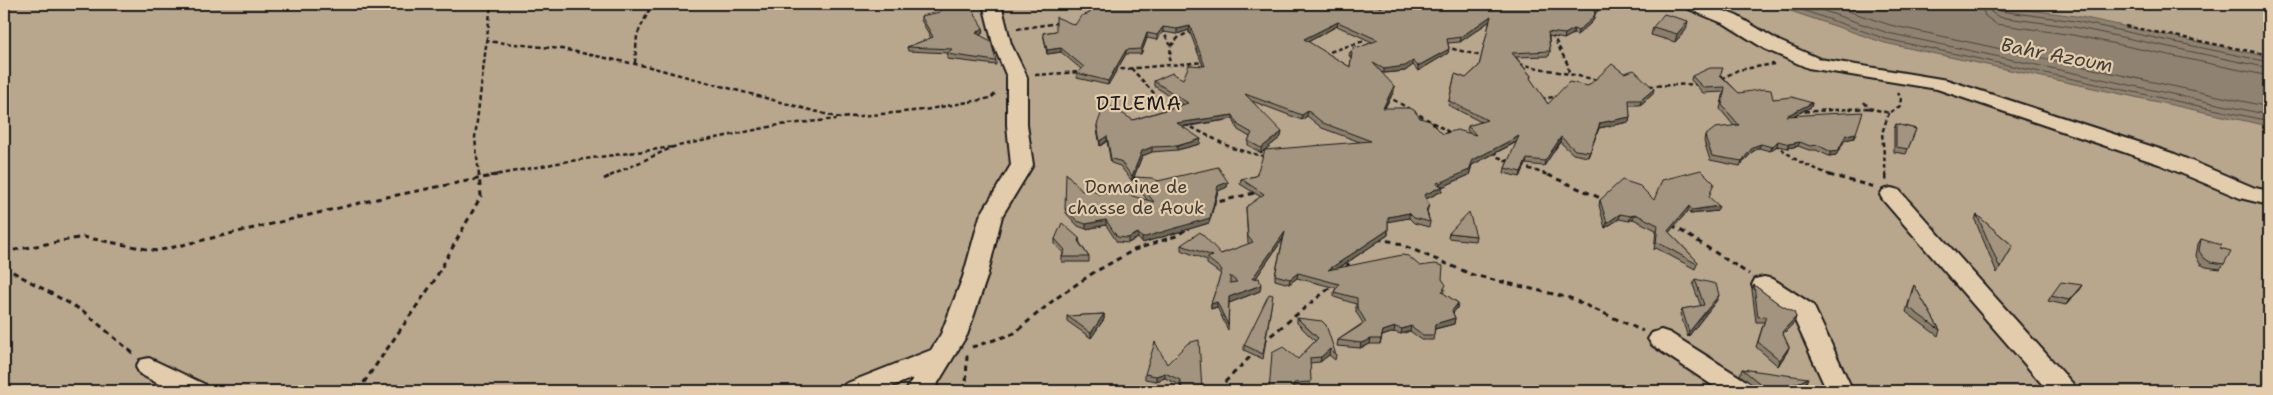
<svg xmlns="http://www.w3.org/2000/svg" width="2273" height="395" font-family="'Shantell Sans',sans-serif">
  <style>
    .green { fill: #b8a68d; stroke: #6a6154 }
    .water { fill: #8f8270; stroke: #61594e }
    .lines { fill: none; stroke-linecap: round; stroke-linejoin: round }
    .shore { stroke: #4a453e; stroke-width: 1 }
    .minor-casing { stroke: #1c1c1c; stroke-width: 4 }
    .path-far1 { stroke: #1c1c1c; stroke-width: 2.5; stroke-dasharray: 4.5 3; stroke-linecap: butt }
    .path { stroke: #1c1c1c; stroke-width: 3; stroke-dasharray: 5.5 4.5; stroke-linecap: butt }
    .minor { fill: #e3ccac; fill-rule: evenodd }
    .wall { fill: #8b7f6c; stroke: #1c1c1c; fill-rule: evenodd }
    .shaded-wall { fill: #716858; stroke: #1c1c1c }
    .building { fill: #a2947e; stroke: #1c1c1c; fill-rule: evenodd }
    .labels { text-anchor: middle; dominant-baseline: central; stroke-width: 4.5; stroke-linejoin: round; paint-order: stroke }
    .park-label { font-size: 18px; fill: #433e38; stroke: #e3ccac }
    .water-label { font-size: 19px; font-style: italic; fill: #444039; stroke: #e3ccac }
    .quarter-label { font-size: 20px; letter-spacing: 1px; fill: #1c1c1c; stroke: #e3ccac }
  </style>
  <rect width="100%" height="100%" fill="#d7c2a3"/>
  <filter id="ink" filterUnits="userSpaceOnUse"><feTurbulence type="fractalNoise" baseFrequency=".02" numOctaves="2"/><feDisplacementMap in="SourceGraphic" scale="10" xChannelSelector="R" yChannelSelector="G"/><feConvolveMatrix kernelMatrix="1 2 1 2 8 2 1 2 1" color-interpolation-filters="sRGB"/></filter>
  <g filter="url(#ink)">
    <!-- green -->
    <path class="green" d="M4,4H2269V391H4Z"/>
    <!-- water -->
    <path class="water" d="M1770,4H1983L2076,16L2269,57V126L1885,43Z"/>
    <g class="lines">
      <!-- shore -->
      <path class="shore" d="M1785,4L1886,39L2269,121
        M1804,4L1888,33L2269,115
        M1827,4L1890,25L2269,107
        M1981,4L1985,16L1996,24L2073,35L2269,76
        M1989,4L1991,12L1999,17L2074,27L2269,68
        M1995,4L1996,9L2000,11L2075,21L2269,62"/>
      <!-- minor casing -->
      <g class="minor-casing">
        <path id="minor" d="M983,4H1001L1011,44L1027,77V125L1033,165L1002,216L987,277L967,335L933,391H906L913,378L881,391H842L845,384L931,350L941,334L963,277L980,216L1011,165L1007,125V77L993,44Z
          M1683,4H1707L1737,16L1779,41L1820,59L1947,80L2175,154L2255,188L2269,191V205L2240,198L2159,164L1937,89L1808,68L1765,49L1725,24L1686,8Z
          M1891,188L1899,190L2073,384L2076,391H2048L1883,200L1880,195L1883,190Z
          M1764,277L1773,279L1813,305L1853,391H1827L1793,316L1755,291L1752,285L1755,279Z
          M1661,330L1670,333L1751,384L1754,391H1721L1652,345L1648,339L1652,333Z
          M149,358L204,384L208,391H172L140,374L136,367L140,360Z"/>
      </g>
      <!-- path-far1 -->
      <path class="path-far1" d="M2125,26L2269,55
        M1017,29L1058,23
        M1162,29L1171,46L1169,64
        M1552,34L1568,65L1569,75
        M485,41L562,49L650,67L840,118L924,110L991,98L997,92
        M1171,46L1179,37L1192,31
        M1445,47L1486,57
        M1323,54L1370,39
        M635,63L637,35L652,4
        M1519,64L1598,80
        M1131,68L1171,112
        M1113,70L1204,62
        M1035,75L1082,72
        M1721,79L1738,70L1774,64
        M1649,86L1698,84
        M1387,96L1449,132
        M1541,99L1560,96
        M1864,102L1869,108L1889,113L1900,106L1901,98L1898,93
        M1797,112L1869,108
        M1185,124L1232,148L1266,157
        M1438,134L1452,132
        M1775,144L1798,161L1832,176
        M1840,145V152
        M1493,151L1498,157L1510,162
        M1521,166L1551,176
        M479,176L475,138L491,4
        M490,176L563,162L673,147
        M610,176L673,147L779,125L837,119
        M1886,176L1882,133L1889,113"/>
      <!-- path -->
      <path class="path" d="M1548,175L1605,200
        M1829,175L1875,187
        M1886,175V181
        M604,179L612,175
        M1210,204L1258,192
        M1672,225L1749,274
        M1377,239L1395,242L1473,275L1570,298L1643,331
        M4,252L83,237L157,251L377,199L497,175
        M4,267L83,311L135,355
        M1346,268L1353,256
        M1263,342L1333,285
        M972,347L1013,334L1055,299L1093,273L1134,250L1176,236L1190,227
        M358,391L434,281L481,196L479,175
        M966,391L967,354
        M1220,391L1224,383L1254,353"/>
      <!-- minor -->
      <use href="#minor" class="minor"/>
    </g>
    <!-- wall -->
    <path class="wall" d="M1372,4H1595L1599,7L1598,11L1595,14L1594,19L1591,23L1577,35L1573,34L1564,39L1549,36L1550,51L1549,56L1516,57L1531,76L1530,79L1548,104L1588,86L1653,94L1640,105H1629L1630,117L1629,122L1599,128L1588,157L1573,154L1560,142L1544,166L1526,164L1520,177L1504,173L1505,168L1517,142L1472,165L1469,175L1442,187V191L1426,199L1429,205L1427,212L1430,222L1429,227L1414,223L1409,218L1388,221V235L1339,268L1420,266L1442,279L1445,290L1443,293L1458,303L1457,308L1453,313L1455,318L1454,324L1435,329L1433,340H1422L1410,331L1401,334L1394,332L1382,336L1380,344H1370L1360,348L1337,346L1338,340L1363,323L1356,312V304L1334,297V292L1336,288L1297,278L1289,284L1275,280V275L1283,239L1256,278L1260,291L1229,303L1228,330L1217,307L1211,309V304L1221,274L1207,264V260L1181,250V245L1221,254L1249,244L1248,243L1246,207L1261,197L1240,184L1241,179L1256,176L1360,142L1322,128L1307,116L1302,120L1252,101L1281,137L1261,153L1248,145V141L1250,137L1238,130L1233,119L1183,127L1200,144L1177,150L1152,152L1142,156L1134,177L1158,181L1228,182L1227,187L1218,191L1209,223L1142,243L1138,238L1128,243L1117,242L1106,225L1086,229L1078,226L1066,213L1065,208L1082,191L1148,201L1134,182V178L1132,181L1120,166L1111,163L1107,141L1100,146L1097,129V125L1133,120L1183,104L1154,86V81L1183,79L1203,66L1189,30L1177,34L1163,32L1157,40L1147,38L1141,54H1126L1108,85L1077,78V73L1081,69L1061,52L1047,54L1043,33L1056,31L1075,25L1090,13L1374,5ZM1490,21L1479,66L1466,78L1455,74L1448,105L1481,122L1468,126L1467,130L1470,134H1443L1420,118L1385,108L1394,91L1381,72L1384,73L1405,71L1413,65L1418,71L1448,53V43L1460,42ZM1337,26L1372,42L1350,52L1349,56L1351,57L1350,67L1308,42Z
      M921,16L983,28L984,32L980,35L996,61V65L947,59V54L948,53L908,51L907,47L931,38L921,20Z
      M1653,27L1686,30L1675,42L1651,35Z
      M1721,75L1739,93L1773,99L1812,103L1811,107L1795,115L1854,138L1845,140L1836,155L1829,156L1816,150H1809L1798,146L1788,148L1777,146L1770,151L1759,148L1752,152L1740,166L1710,160L1704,141L1705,136L1734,126L1720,109L1724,92L1703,93L1691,80L1692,76Z
      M1896,124L1916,129L1906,154L1894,152V129Z
      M1709,197L1717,211L1690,214L1688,211L1669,232L1698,262L1695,269L1656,248L1654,250L1656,230L1633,219L1629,221L1619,219L1605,228L1599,205L1600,200H1654Z
      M1977,215L2013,246L1997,273L1975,220Z
      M1449,233L1476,236L1475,241L1448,238Z
      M1079,238L1080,243L1089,257V262H1062V257L1063,253L1055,244V239Z
      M2201,239L2220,248L2224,264L2220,269L2206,267L2200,264L2196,256L2198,244Z
      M1695,279L1717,300L1688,337L1680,314L1682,309L1701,306L1693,285Z
      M1754,285L1796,317L1794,323L1783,334L1789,347L1787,352L1778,366L1756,347L1764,322H1756L1752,290Z
      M1914,285L1940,330L1938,336L1906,312L1912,290Z
      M2079,290L2066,305L2048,301L2051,296Z
      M1272,300L1263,359L1244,350V345Z
      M1104,314V319L1091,338L1067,321V316Z
      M1297,318L1336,355L1335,360L1329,355L1320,362L1310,363V387L1294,388L1272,353L1298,359L1315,341L1297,323Z
      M1167,364L1202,391H1182L1180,385L1165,378L1156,381L1145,379V374Z
      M1742,369L1806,383L1789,391H1761L1740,375Z"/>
    <!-- shaded-wall -->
    <path class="shaded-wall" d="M1599,7L1598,11L1592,16L1594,11Z
      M1595,14L1594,19L1591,23L1577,35L1578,31Z
      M1491,16L1490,21L1460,42L1461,37Z
      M1688,21L1686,30L1675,42L1677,34Z
      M1338,22L1337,26L1304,44V39Z
      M1190,26L1189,30L1177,34V29Z
      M1163,27V32L1157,40V35Z
      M983,28L984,32L977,37L976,33Z
      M1574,29L1573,34L1564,39L1565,34Z
      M1147,33V38L1141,54V49Z
      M1061,48V52L1047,54V50Z
      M1449,49L1448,53L1418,71V66Z
      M1126,50V54L1108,85V81Z
      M1413,61V65L1405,71L1384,73V69Z
      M1394,86V91L1382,112L1383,108Z
      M1654,89L1653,94L1640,105L1641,100Z
      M1812,103L1811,107L1784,120L1786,116Z
      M1308,111L1307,116L1302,120V115Z
      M1233,115V119L1177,127V123Z
      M1630,117L1629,122L1599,128L1588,157L1600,123Z
      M1282,132L1281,137L1261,153V148Z
      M1856,133L1854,138L1845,140L1836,155L1829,156L1831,152L1846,135Z
      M1107,136V141L1100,146V141Z
      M1519,136L1518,141L1472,165L1469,175L1442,187V191L1424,200V195L1439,188L1440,183L1473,160Z
      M1561,137L1560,142L1544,166L1545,161Z
      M1201,139L1200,144L1177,150V146Z
      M1778,141L1777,146L1770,151L1772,147Z
      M1800,142L1798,146L1788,148L1789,144Z
      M1761,144L1759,148L1752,152L1740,166L1742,161L1753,147Z
      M1152,147V152L1142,156L1132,181V176L1142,151Z
      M1527,159L1526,164L1520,177L1521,172Z
      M1228,182L1227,187L1218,191L1209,223L1142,243V238L1218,186Z
      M1689,206L1688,211L1666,236L1668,231Z
      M1719,206L1717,211L1690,214L1692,210Z
      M1409,213V218L1387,222L1388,217Z
      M1620,214L1619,219L1605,228L1607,223Z
      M1635,214L1633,219L1629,221L1631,216Z
      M1106,220V225L1086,229V224Z
      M1388,230V235L1328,275V270Z
      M1285,232L1284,237L1252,284V279Z
      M1138,233V238L1128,243V238Z
      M1298,273L1297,278L1289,284L1290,279Z
      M1261,285L1260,291L1229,303V297Z
      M2082,285L2079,290L2066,305L2069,300Z
      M1719,295L1717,300L1688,337L1689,332Z
      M1217,302V307L1211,309V304Z
      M1458,303L1457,308L1451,316L1452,311Z
      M1104,314V319L1091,338V333Z
      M1796,317L1794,323L1780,337L1782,332Z
      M1455,318L1454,324L1434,329L1435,324Z
      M1411,326L1410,331L1401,334L1402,329Z
      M1395,327L1394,332L1382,336L1380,344L1383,331Z
      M1371,339L1370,344L1360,348L1361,343Z
      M1789,347L1787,352L1778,366L1780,360Z
      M1330,349L1329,355L1320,362L1321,357Z
      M1165,373V378L1156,381V376Z
      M1808,378L1806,383L1789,391H1780Z"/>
    <!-- building -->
    <path class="building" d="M943,4H950L957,8L970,6L983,28L976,33L991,41L996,61L947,54L952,49L907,47L933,37L921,16L940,12Z
      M1098,4H1370L1382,8L1378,4H1595L1599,7L1594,11L1595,14L1592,19L1578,31L1574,29L1565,34L1548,32L1550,51L1512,53L1531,76L1530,78L1548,104L1569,82L1588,86L1612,64L1624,73L1634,70L1654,89L1641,100H1629L1630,117L1600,123L1590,152L1575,150L1561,137L1545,161L1527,159L1521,172L1505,168L1519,136L1473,160L1469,170L1440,183L1438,182L1437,184L1443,186L1424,195L1429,205L1426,210L1430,222L1414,218L1409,213L1388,217V230L1328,270L1402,255L1408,256L1420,266L1435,264L1443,266L1442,279L1446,285L1442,292L1458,303L1452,311L1455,318L1435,324L1434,335H1423L1411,326L1402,329L1395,327L1383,331L1381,339H1371L1361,343L1338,340L1366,322L1357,307V298L1334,292L1339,284L1298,273L1290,279L1275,275L1285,232L1252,279L1259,278L1261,285L1229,297L1228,325L1217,302L1211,304L1222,270L1207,258L1213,256L1181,245L1200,232L1221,254L1253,242L1248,237L1246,207L1264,194L1241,179L1256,176L1265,150L1371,141L1323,123L1308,111L1302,115L1245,94L1282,132L1261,148L1248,141L1252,133L1238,125L1233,115L1177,123L1201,139L1177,146L1152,147L1142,151L1132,176L1120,161L1111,159L1107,136L1100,141L1097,125L1105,103L1133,120L1188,103L1154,81L1172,73L1183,79L1189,65L1205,66L1190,26L1177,29L1163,27L1157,35L1147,33L1141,49L1126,50L1108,81L1077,73L1084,67L1061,48L1047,50L1043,33L1056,31V17L1075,25L1081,16L1090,13V10ZM1491,16L1479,66L1466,78L1455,74L1449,101L1487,120L1468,126L1476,135L1457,130L1443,134L1430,121L1420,118L1414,110L1410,108H1383L1394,86L1373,63L1384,69L1405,66L1413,61L1418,66L1449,49L1447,39L1461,37ZM1338,22L1378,40L1358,48L1354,44L1353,50L1350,52L1352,53L1350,67L1304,39ZM1230,276L1237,282L1230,283Z
      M1664,14L1688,21L1677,34L1653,27Z
      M1710,68H1723L1720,75L1739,93L1764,89L1771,90L1773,99L1792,97L1812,103L1786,116L1863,112L1856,133L1846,135L1838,151L1831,152L1818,145L1810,146L1800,142L1789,144L1778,141L1772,147L1761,144L1753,147L1742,161L1712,156L1705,136L1715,128L1739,125L1722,105L1725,87L1704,88L1692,76Z
      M1896,124L1916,129L1908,149L1896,147Z
      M1218,167L1228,182L1218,186L1210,218L1142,238L1138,233L1128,238L1117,237L1106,220L1086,224L1077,221L1065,208L1066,173L1082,191L1093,190L1099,194L1111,190L1154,202L1134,177L1152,178L1158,181Z
      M1701,170L1714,183L1709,197L1719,206L1692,210L1689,206L1668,231L1698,262L1697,264L1657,242L1656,244L1658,225L1635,214L1631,216L1620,214L1607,223L1600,200L1622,180L1640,186L1654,200L1662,180Z
      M1469,212L1476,236L1449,233Z
      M1977,215L2013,246L2000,268Z
      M1062,223L1079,238L1078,241L1089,257H1062L1065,250L1055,239Z
      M2201,239L2221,245L2220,248L2231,251L2224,264L2210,262L2204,258L2199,251Z
      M1695,279L1716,284L1719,295L1689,332L1682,309L1704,305Z
      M2061,282L2082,285L2069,300L2051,296Z
      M1754,285L1779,304L1794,312L1796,317L1782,332L1789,347L1780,360L1758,342L1766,316L1758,317Z
      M1914,285L1940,330L1908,307Z
      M1269,294L1273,295L1263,354L1244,345Z
      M1104,314L1091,333L1067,316Z
      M1297,318L1322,321L1326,325L1336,355L1330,349L1321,357L1310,358L1311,382L1294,383L1292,391H1269L1272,353L1283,347L1298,359L1318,338Z
      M1199,340L1202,391H1183L1180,380L1165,373L1156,376L1145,374L1155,342L1167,364L1188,343Z
      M1742,369L1808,378L1780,391H1775L1768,390Z"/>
  </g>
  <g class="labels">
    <!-- park labels -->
    <g class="park-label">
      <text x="1136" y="187">Domaine de<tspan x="1136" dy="21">chasse de Aouk</tspan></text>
    </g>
    <!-- water labels -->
    <g class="water-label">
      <text transform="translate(2057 55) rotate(11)">Bahr Azoum</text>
    </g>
    <!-- quarter labels -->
    <g class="quarter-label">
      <text x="1139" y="103">DILEMA</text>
    </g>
  </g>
  <!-- margin -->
  <rect width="2273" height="395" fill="none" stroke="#e3ccac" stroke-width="20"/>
  <rect x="10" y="10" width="2253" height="375" fill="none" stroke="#1c1c1c" stroke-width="2" filter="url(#ink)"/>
</svg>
